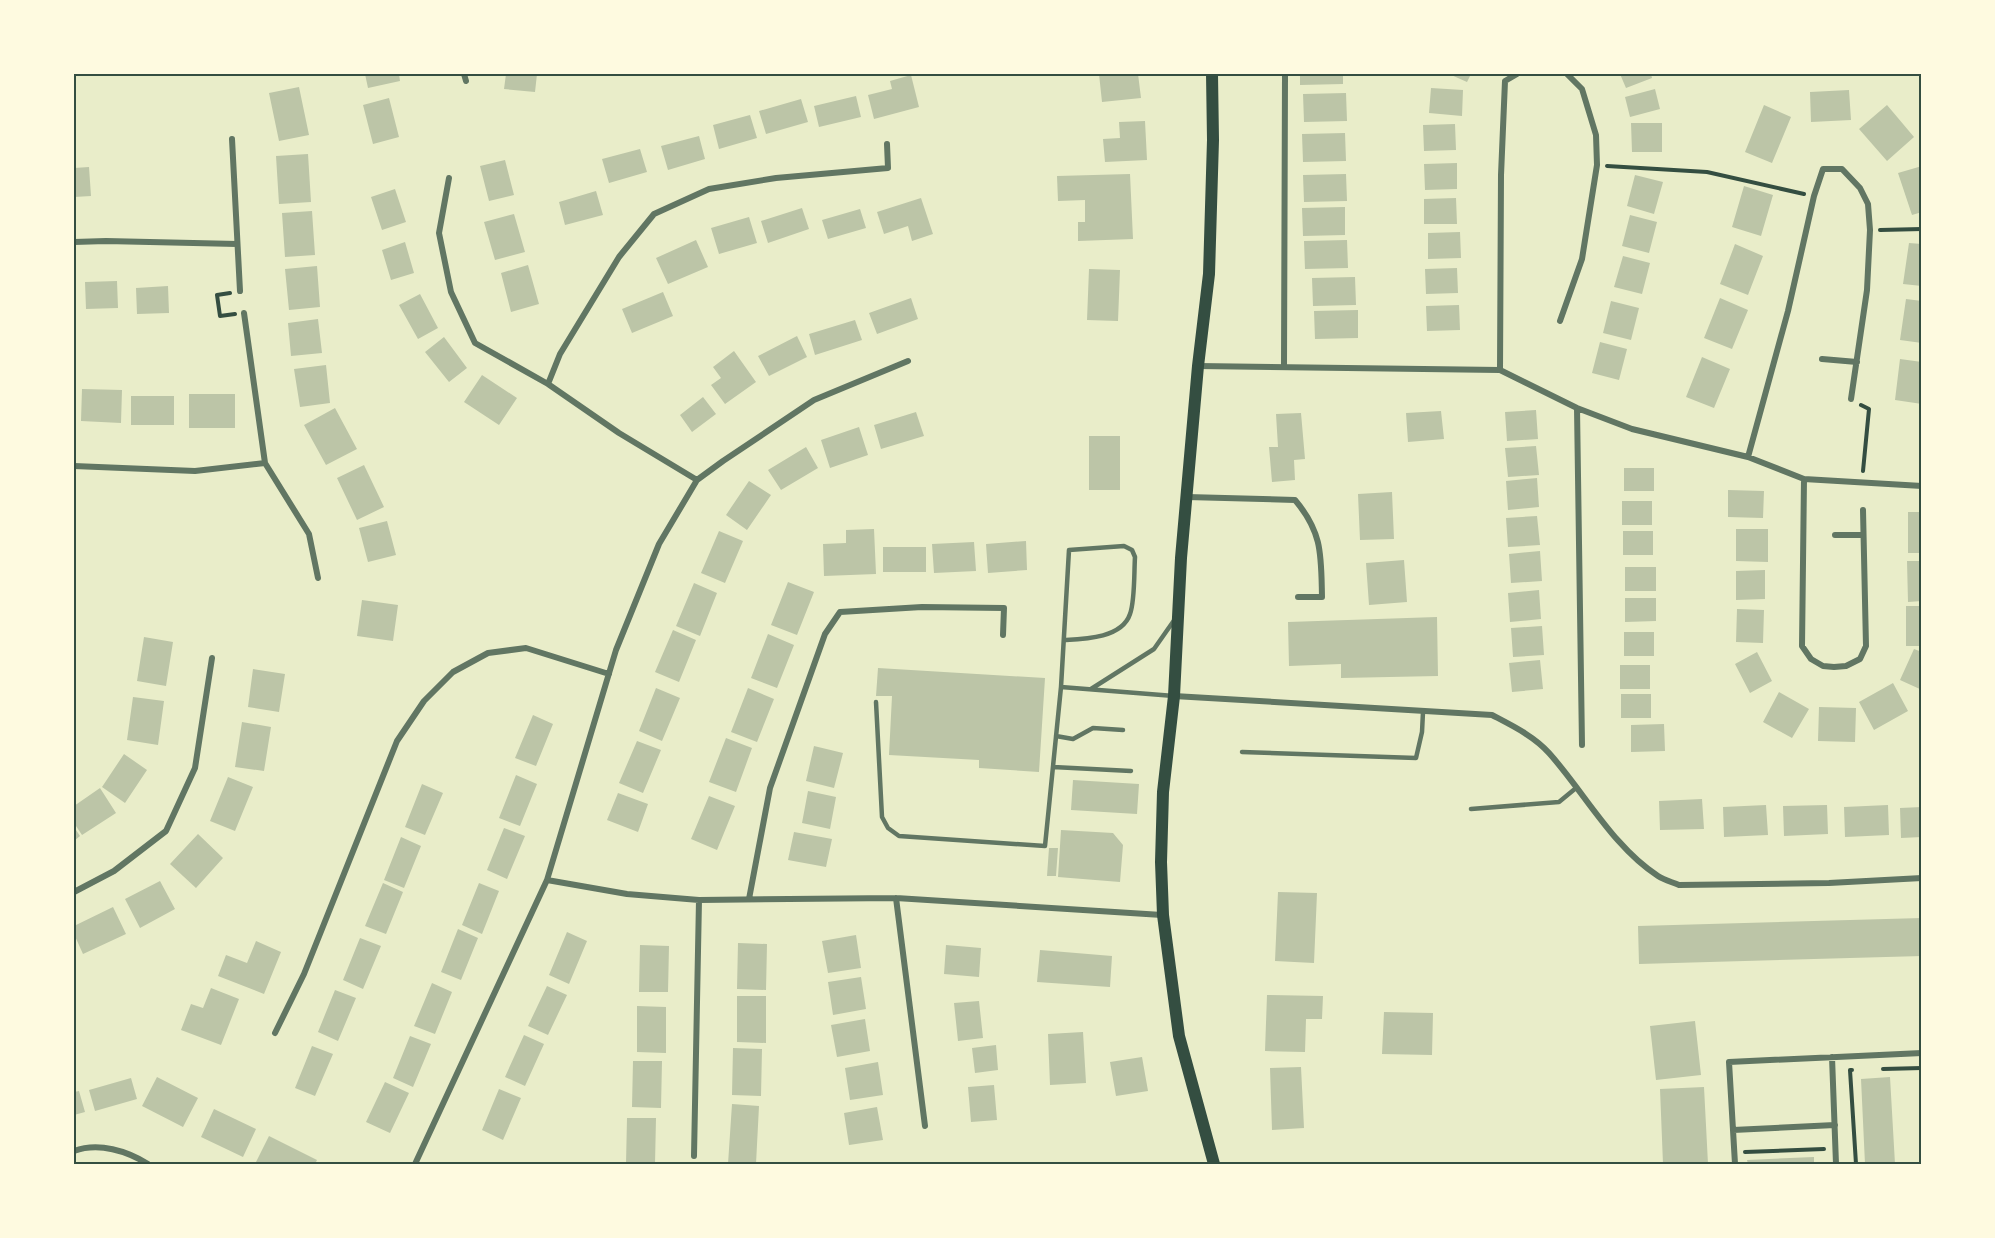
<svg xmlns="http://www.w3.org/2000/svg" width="1995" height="1238" font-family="'Open Sans',sans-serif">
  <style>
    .building { fill: #bcc5a7 }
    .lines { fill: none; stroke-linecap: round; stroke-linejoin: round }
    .path { stroke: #344e41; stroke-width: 4 }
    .service { stroke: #617663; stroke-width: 4.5 }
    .minor { stroke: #617663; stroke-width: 6 }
    .secondary { stroke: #344e41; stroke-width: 12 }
    .neatline { fill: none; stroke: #344e41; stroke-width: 2 }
  </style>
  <rect width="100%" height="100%" fill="#e9edc9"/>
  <!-- building -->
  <path class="building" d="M365,74H399L400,81L368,88Z
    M506,74H537L535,92L504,89Z
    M1099,74H1138L1141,98L1102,102Z
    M1300,74H1343V84L1300,85Z
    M1449,74H1471L1467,82Z
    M1620,74H1651L1652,78L1626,88Z
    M911,75L919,107L874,119L868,95L892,89L890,81Z
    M299,87L309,135L279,141L269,93Z
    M1431,88L1463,90L1462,116L1429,113Z
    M1655,89L1660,109L1630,117L1625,97Z
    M1849,90L1851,120L1811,122L1810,92Z
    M1346,93L1347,121L1304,122L1303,94Z
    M856,96L861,117L819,127L814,106Z
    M389,98L399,137L373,144L363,105Z
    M801,99L808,122L766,134L759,111Z
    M1764,105L1791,117L1772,163L1745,152Z
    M1887,105L1914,137L1887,161L1859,129Z
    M750,115L757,138L719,149L713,125Z
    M1145,121L1147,160L1105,162L1103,139L1120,138L1119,122Z
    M1631,123H1662V152H1632Z
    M1455,124L1456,150L1424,151L1423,125Z
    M1345,133L1346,161L1303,162L1302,134Z
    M699,136L705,159L668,170L661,146Z
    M640,149L647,172L609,183L602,159Z
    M308,154L311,202L279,204L276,156Z
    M505,160L514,195L489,201L480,166Z
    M1457,163V189L1425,190L1424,164Z
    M1922,166V212L1912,215L1898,173Z
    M89,167L91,196L74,197V168Z
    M1130,174L1133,239L1078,241V222H1085V200L1058,201L1057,176Z
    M1346,174L1347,201L1304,202L1303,175Z
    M1635,175L1663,182L1654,214L1627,206Z
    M1744,186L1773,195L1761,236L1732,227Z
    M395,189L406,222L382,230L371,197Z
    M596,191L603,215L565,225L559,202Z
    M921,198L933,234L912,241L908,226L884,234L877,212Z
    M1456,198L1457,224H1424V199Z
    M1345,207V235L1303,236L1302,208Z
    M802,208L809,229L768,243L761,221Z
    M860,209L866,228L828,239L822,220Z
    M312,211L315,255L285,257L282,213Z
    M514,214L525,252L495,260L484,222Z
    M1630,215L1657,222L1649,253L1622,246Z
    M749,217L757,243L719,254L711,228Z
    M1460,232L1461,258L1428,259V233Z
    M696,240L708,267L668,284L656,258Z
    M1347,240L1348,268L1305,269L1304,241Z
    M405,242L414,273L391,280L382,250Z
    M1909,243L1922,244V286L1903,284Z
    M1735,244L1763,256L1748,295L1720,284Z
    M1623,256L1650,263L1642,294L1614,287Z
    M528,265L539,304L511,312L501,273Z
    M317,266L320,307L289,310L285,269Z
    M1457,268L1458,293L1426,294L1425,269Z
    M1089,269L1120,270L1118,321L1087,320Z
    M1355,277L1356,305L1313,306L1312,278Z
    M117,281L118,308L86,309L85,282Z
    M168,286L169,313L137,314L136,288Z
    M663,292L673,316L632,333L622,309Z
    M420,294L438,328L418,339L399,305Z
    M911,298L918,319L877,334L869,313Z
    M1720,298L1748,310L1732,349L1704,338Z
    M1906,299L1922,301V343L1900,340Z
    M1611,301L1639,308L1631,340L1603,333Z
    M1459,305L1460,330L1427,331L1426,306Z
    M1358,310V338L1315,339L1314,311Z
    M318,319L322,353L291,356L288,323Z
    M855,320L862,340L815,355L809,334Z
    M797,336L807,357L769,376L758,356Z
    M444,337L467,368L449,382L425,352Z
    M1600,342L1627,349L1619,380L1592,373Z
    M734,351L756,382L725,404L711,385L721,378L713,367Z
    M1702,357L1730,369L1714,408L1686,397Z
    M1900,359L1922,362V404L1895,400Z
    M326,365L330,403L300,407L294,369Z
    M482,375L517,398L499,425L464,402Z
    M82,389L122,390L121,423L81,421Z
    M189,394H235V428H189Z
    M131,396H174V425H131Z
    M703,397L716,414L692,432L680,415Z
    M335,408L357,449L326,465L304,425Z
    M1536,410L1538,439L1507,441L1505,412Z
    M1441,411L1444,439L1408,442L1406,413Z
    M916,412L924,436L881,449L874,425Z
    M1301,413L1305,459L1294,460L1295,480L1272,482L1269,447H1278L1276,414Z
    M859,427L868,455L830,468L821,440Z
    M1089,436H1120V490H1089Z
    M1536,446L1539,475L1508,477L1505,448Z
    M806,447L818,468L781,490L768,470Z
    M364,465L384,507L357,520L337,478Z
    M1624,468H1654V491H1624Z
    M1537,478L1539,507L1508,510L1506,481Z
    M749,481L771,495L747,530L726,515Z
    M1728,490L1764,491L1763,518L1728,517Z
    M1392,492L1394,539L1360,540L1358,494Z
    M1622,501H1652V525H1622Z
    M1908,512H1922V553H1908Z
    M1537,516L1540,545L1508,547L1506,518Z
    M387,521L396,555L368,562L359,528Z
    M874,529L876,574L824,576L823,544L846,543V530Z
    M1736,529H1768V562L1736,561Z
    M719,531L743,541L725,583L701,573Z
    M1623,531H1653V555H1623Z
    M1026,541L1027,570L988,573L986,544Z
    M974,542L976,571L934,573L932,544Z
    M883,547H926V572H883Z
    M1540,551L1542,581L1511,583L1509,554Z
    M1404,560L1407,602L1369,605L1366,563Z
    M1907,561H1922V601L1908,602Z
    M1625,567H1656V591H1625Z
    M1765,570V599L1736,600V571Z
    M788,582L814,592L797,635L771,625Z
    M694,583L717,593L700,636L676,626Z
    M1539,590L1541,619L1510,622L1508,593Z
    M1625,598H1656V621L1625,622Z
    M362,600L398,605L393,641L357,636Z
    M1906,606H1922V646H1906Z
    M1737,609L1764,610L1763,643L1736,642Z
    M1437,617L1438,676L1341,678V664L1289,666L1288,622Z
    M1542,626L1544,655L1513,657L1511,628Z
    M673,630L696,640L679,682L655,672Z
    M1624,632H1654V656H1624Z
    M768,634L794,645L777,688L751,678Z
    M144,637L173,642L166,686L137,681Z
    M1914,649L1922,652V690L1900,680Z
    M1757,652L1772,681L1750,693L1735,664Z
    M1540,660L1543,689L1512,692L1509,663Z
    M1620,665H1650V689H1620Z
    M878,668L1045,678L1039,772L979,768V760L889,755L892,696H876Z
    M253,669L285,674L279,712L248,707Z
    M1893,683L1908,711L1874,730L1859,702Z
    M656,688L680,698L662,741L639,731Z
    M748,688L774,699L757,742L731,732Z
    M1779,692L1809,709L1792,738L1763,722Z
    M1621,694H1651V718H1621Z
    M133,697L164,701L158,745L127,740Z
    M1819,707L1856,708L1855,742L1818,741Z
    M533,715L553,724L536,766L515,758Z
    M242,722L271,727L264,771L235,767Z
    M1664,724L1665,751L1631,752V725Z
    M726,738L752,748L736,792L709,782Z
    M637,741L661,750L643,793L619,783Z
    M814,746L843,753L834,788L806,781Z
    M124,754L147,770L125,803L102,787Z
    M516,775L537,784L520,826L499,818Z
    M228,777L253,787L235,831L210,821Z
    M1073,780L1139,784L1137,814L1071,810Z
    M422,784L443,793L425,835L405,827Z
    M100,788L116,813L82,835L74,823V806Z
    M808,791L836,797L830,829L802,823Z
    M618,793L648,804L638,832L607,820Z
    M709,796L735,806L717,850L691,839Z
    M1702,799L1704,829L1660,830L1659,801Z
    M1766,805L1768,835L1724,837L1723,807Z
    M1827,805L1828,834L1784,836L1783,806Z
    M1888,805L1889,835L1845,837L1844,807Z
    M1922,807V837L1901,838L1900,808Z
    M74,827L80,836L74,841Z
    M504,828L525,836L507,879L487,870Z
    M1061,830L1113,833L1123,845L1120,882L1058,877Z
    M794,832L832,839L826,867L788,860Z
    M198,834L223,858L196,888L170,864Z
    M401,837L421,846L404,888L384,880Z
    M1049,848H1058L1056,876H1047Z
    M160,881L175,909L140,928L125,899Z
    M383,883L403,892L386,934L365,926Z
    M479,883L499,891L482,934L462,925Z
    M1278,892L1317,893L1314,963L1275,961Z
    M113,907L126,934L83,954L74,934V926Z
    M1922,918V956L1639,964L1638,926Z
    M458,929L478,938L461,980L441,972Z
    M567,932L587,941L569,984L549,975Z
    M856,935L861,968L828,973L822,941Z
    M360,938L381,946L363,989L343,980Z
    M256,941L281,952L264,994L218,976L226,955L247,963Z
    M738,943L767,944L766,990L737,989Z
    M640,945L669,946L668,992H639Z
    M946,945L981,948L979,977L944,974Z
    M1040,950L1112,956L1110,987L1037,982Z
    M861,977L866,1009L833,1015L828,982Z
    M432,983L452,992L435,1034L414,1026Z
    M547,986L567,995L548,1035L528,1026Z
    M211,988L239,999L221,1045L181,1030L191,1004L203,1008Z
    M335,990L356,998L338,1041L318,1032Z
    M1267,995L1323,996L1322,1019H1306L1305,1052L1265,1051Z
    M737,996H766V1043L737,1042Z
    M979,1001L983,1038L958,1041L954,1003Z
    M637,1006L666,1007V1053L637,1052Z
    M1384,1012L1433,1013L1432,1055L1382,1054Z
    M865,1019L870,1051L837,1057L831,1025Z
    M1695,1021L1701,1075L1656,1080L1650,1026Z
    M1083,1032L1086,1083L1050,1085L1048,1034Z
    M524,1035L544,1044L525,1086L505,1077Z
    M410,1036L431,1044L413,1087L393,1078Z
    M996,1045L998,1070L975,1073L972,1048Z
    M312,1046L333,1054L315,1096L295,1088Z
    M733,1048L762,1049L761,1096L732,1095Z
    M1142,1057L1148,1091L1116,1096L1110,1062Z
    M633,1061H662L661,1108L632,1107Z
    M878,1062L883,1095L850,1100L845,1068Z
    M1301,1067L1304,1128L1272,1130L1270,1068Z
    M157,1077L198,1098L183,1127L142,1106Z
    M1890,1077L1895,1164H1865L1861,1079Z
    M131,1078L137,1099L95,1111L89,1090Z
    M385,1082L409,1093L390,1133L366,1122Z
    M994,1085L997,1120L971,1122L968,1087Z
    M1704,1087L1708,1164H1663L1660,1089Z
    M499,1089L521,1098L503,1140L482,1130Z
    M79,1091L85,1112L74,1115V1092Z
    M732,1104L759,1106L756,1164H728Z
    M877,1107L883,1140L849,1145L844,1113Z
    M214,1109L256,1129L243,1157L201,1137Z
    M627,1118H656L655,1164H626Z
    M269,1136L317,1160L315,1164H255Z
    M1814,1157V1164H1748L1747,1160Z"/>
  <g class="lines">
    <!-- path -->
    <path class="path" d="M1607,166L1707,172L1804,194
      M1880,230L1922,229
      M230,293L217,295L220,316L235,314
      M1861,405L1869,409L1863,471
      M1883,1069L1922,1068
      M1852,1070H1850L1856,1164
      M1745,1152L1824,1149"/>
    <!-- service -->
    <path class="service" d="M1061,687L1069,550L1124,546L1132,550L1135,557C1134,572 1135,601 1130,614C1122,638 1085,639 1064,640
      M1091,689L1154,649L1175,619
      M876,702L882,817L888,828L899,836L1045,846L1061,687L1174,696
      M1056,736L1073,739L1093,728L1123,730
      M1242,752L1416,758L1422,732L1423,712
      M1053,767L1131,771
      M1471,809L1559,802L1576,788"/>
    <!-- minor -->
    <path class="minor" d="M464,74L466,81
      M232,139L240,291
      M449,178L439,233L451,292L475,343L548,384L619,433L697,480
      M74,242L106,241L237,244
      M244,313L265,463
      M1560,321L1582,259L1597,165L1596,135L1582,89L1567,74
      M1822,359L1857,362
      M1198,366L1500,370L1577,408L1632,429L1748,457L1804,479L1922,486
      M1284,366L1285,74
      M1500,370L1501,175L1505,81L1517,74
      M548,384L560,354L619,257L654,214L709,189L776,178L888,168L887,144
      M1577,408L1582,745
      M1748,457L1788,311L1814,196L1823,169H1842L1860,188L1868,204L1870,230L1867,290L1851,399
      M74,466L195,471L265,463L309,534L318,578
      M1804,479L1802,646L1811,659L1823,666L1834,667L1846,666L1860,659L1866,646L1863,510
      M1187,497L1295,500C1323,533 1321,556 1322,597H1298
      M1835,535H1863
      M1174,696L1492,715C1511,725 1534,736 1549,753C1584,792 1613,847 1658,876C1664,880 1672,882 1679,885L1829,883L1922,878
      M547,880L627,894L699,900L896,898L1162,915
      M74,892L114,871L166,831L195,768L212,658
      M896,898L925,1126
      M749,899L770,788L825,634L840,612L922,607L1004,608L1003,635
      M275,1033L304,974L397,741L424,701L453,672L488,653L526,648L609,674
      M1832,1057L1836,1164
      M1733,1130L1835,1125
      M74,1151C99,1142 127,1151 148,1164
      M694,1156L699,900
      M415,1164L547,880L616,650L659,544L697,480L723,461L814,400L908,361
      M1735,1164L1729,1062L1922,1053"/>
    <!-- secondary -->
    <path class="secondary" d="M1212,74L1213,140L1209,274L1198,366L1181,558L1174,696L1163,792L1161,862L1163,915L1179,1036L1214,1164"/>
  </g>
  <!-- border -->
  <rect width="1995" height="1238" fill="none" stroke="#fefae0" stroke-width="150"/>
  <rect x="75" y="75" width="1845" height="1088" class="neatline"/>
</svg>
